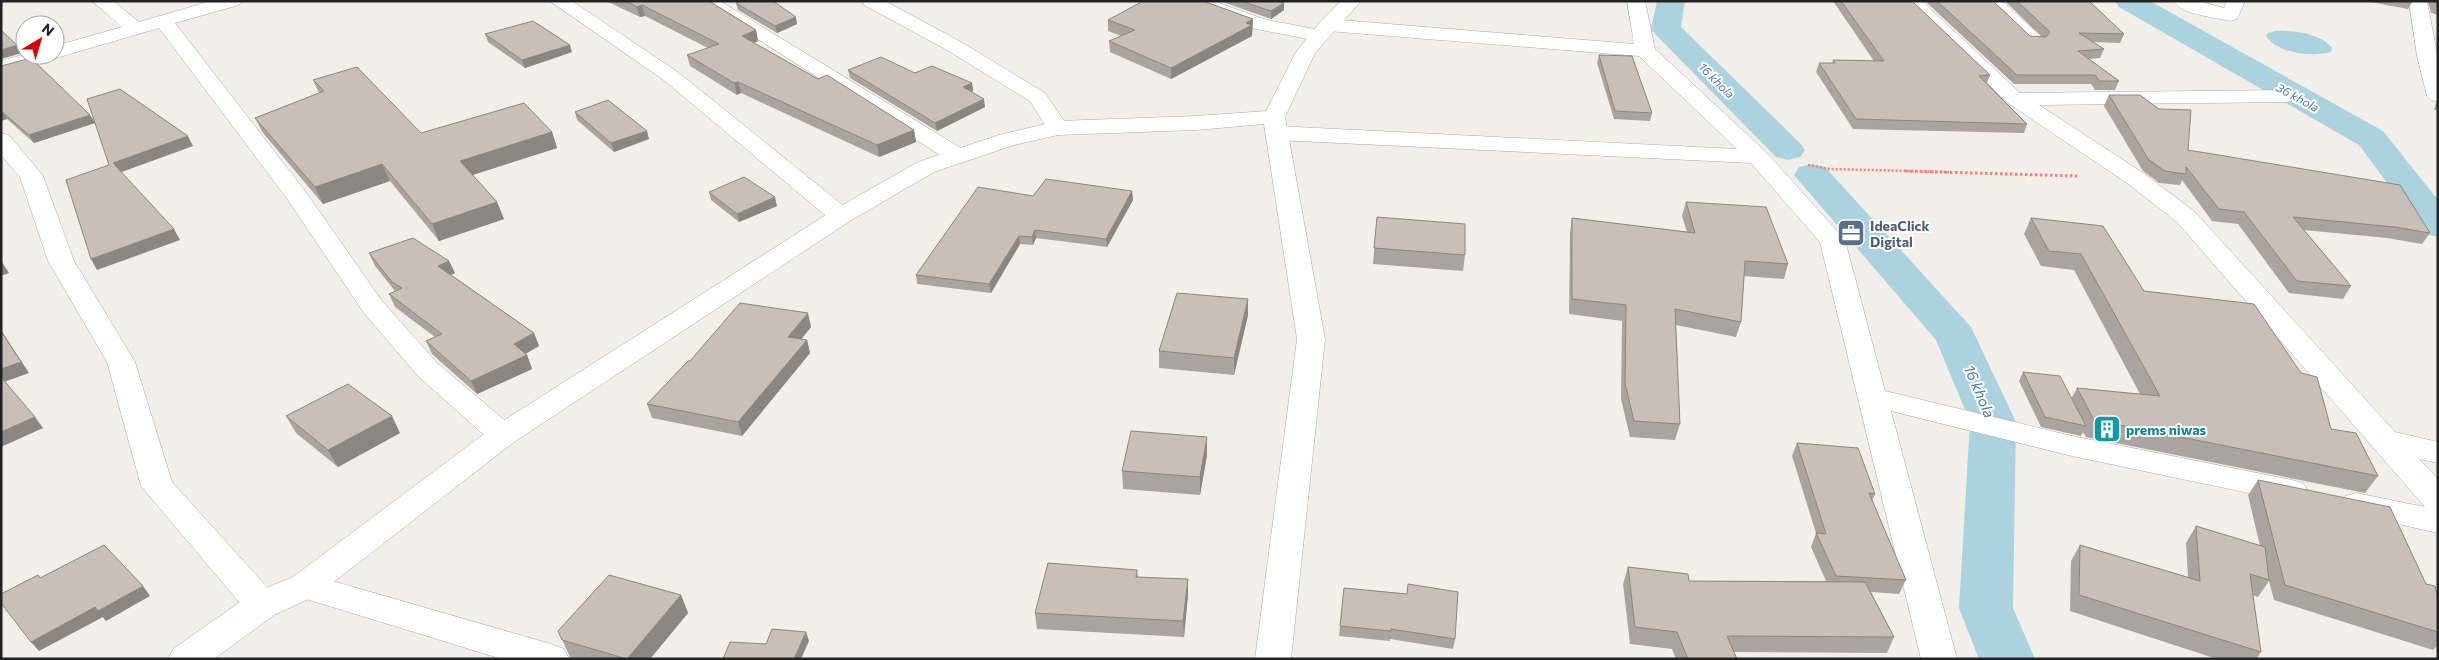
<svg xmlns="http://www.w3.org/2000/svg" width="2439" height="660" font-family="Commissioner,sans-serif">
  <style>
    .water { fill: #aad3df }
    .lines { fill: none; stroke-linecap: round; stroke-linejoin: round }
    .canal { fill: #aad3df; fill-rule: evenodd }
    .minor-casing { stroke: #a9a9a9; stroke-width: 1 }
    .tertiary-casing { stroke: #a9a9a9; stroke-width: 1 }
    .path-far1 { stroke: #fa8072; stroke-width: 2.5; stroke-dasharray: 2 2; stroke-linecap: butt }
    .path { stroke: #fa8072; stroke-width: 3; stroke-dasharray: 2.5 2.5; stroke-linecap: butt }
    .minor { fill: #fff; fill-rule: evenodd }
    .tertiary { fill: #fff; fill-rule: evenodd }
    .wall { fill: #aba49e }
    .shaded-wall { fill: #8b8681 }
    .building { fill: #c7bfb8; stroke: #8b8681 }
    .labels { text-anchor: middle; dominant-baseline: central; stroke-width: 4; stroke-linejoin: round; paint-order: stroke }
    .far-water-label { font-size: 12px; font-style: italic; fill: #4a7aab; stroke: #fff }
    .service-label { font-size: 14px; font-weight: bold; fill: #4e5e75; stroke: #fff; text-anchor: start }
    .culture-label { font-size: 14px; font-weight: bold; fill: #0d838f; stroke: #fff; text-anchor: start }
    .water-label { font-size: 15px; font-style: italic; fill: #4a7aab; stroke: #fff }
  </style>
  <rect width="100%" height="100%" fill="#f2efe9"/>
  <!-- water -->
  <path class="water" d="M2275,31C2293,30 2320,33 2332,48L2331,52C2312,57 2278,54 2266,36L2268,33Z"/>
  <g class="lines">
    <!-- canal -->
    <path class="canal" d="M1657,1H1685L1681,27L1800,143L1805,150L1800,157L1788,160L1776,157L1656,35L1651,29Z
      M2115,1H2150L2383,131L2438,200V237L2425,234L2359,145L2119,7Z
      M1812,164L1825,167L1971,327L2016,422L2013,608L2035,659H1979L1959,608L1970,422L1936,340L1794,175L1799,167Z"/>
    <!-- minor casing -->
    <g class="minor-casing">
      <path id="minor" d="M92,1H113L139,22L211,1H241L239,5L175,23L305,191L382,301L438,364L514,428L518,435L514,442L503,445L492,442L418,376L364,313L288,200L159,28L1,74V61L25,54L55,55V46L122,27Z
        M550,1H572L679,73L850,211L853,216L850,221L841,223L832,221L665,81Z
        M698,1H720L964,150L967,155L964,160L956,162L948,160Z
        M862,1H885L961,42L1045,93L1069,128L1066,133L1058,135L1050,133L1030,101L947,50L864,5Z
        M1185,1H1213L1267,20L1326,31L1329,35L1326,39L1319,41L1256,29L1187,5Z
        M1627,1H1645L1655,49L1766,152L1845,240L1885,391L2072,436L2292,480L2303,483L2308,491L2303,499L2292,502L2072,456L1891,411L1957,659H1921L1820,242L1751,163L1277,140L1269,138L1266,133L1269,128L1277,126L1737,149L1639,56L1328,31L1321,29L1318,25L1321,21L1328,19L1634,44Z
        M1902,1H1922L2020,93L2287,90L2294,92L2298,96L2294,100L2287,102L2039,105L2143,173L2195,212L2395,432L2438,442V463L2419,459L2438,479V533L2345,512L2340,504L2345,496L2356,493L2425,507L2177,222L2127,183L2008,103Z
        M1982,1H2002L2045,40L2042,44H2028Z
        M2173,1H2198L2224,8L2227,1H2245L2237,19L2230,21C2214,17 2183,15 2173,1Z
        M2409,1H2427L2438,59V102L2431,100L2427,96L2417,56Z
        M1,133L9,135L43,176L74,261L135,362L172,482L274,595L280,605L274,615L262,618L250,615L141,486L107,362L48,261L20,177L1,155Z
        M305,573L551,644L564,649L569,659H502L293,595L288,586L293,577Z"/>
    </g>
    <!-- tertiary casing -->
    <g class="tertiary-casing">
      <path id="tertiary" d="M1341,1H1361L1315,53L1285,117L1325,339L1291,659H1255L1297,339L1264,124L1196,130L1058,135L1014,145L934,172L850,221L514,442L317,595L274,615L214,659H168L173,649L250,595L293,577L492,428L832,211L918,162L999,135L1058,121L1196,116L1266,111L1296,52L1321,21Z"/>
    </g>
    <!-- path-far1 -->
    <path class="path-far1" d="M1808,165L1830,169L1949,172"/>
    <!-- path -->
    <path class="path" d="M1905,171L2077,176"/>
    <!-- minor -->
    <use href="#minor" class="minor"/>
    <!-- tertiary -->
    <use href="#tertiary" class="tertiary"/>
  </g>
  <!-- wall -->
  <path class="wall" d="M606,1H709L756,30L758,41L754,43L818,79L914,130L916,142L879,157L741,93L737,95L690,66L687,55L708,48L645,16L640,17Z
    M1220,1H1277L1284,3V10L1271,19Z
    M1833,1H1912L1990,75L1987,83L2027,124L2024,133L1853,129L1816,72L1819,63H1832L1833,60L1874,61Z
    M1925,1H1993L2030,36L2042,37L2005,1H2089L2124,34L2120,43L2094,42L2104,49L2100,58L2089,59L2119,81L2115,90H2095L2091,84H2014Z
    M2365,1H2413L2408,9Z
    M2428,1H2438V15L2431,13Z
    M736,3L797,24L777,33L738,10Z
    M1253,19L1252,36L1171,79L1110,52L1109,41L1121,36L1108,31V20Z
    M485,34L572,52L525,68L488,42Z
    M1599,55L1652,113L1650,121L1614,119L1597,63Z
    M1,66L95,123L34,143L7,119L1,121Z
    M848,70L915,73L972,83L973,91L971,92L985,107L937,131L850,78Z
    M313,80L421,133L552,132L557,148L473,175L497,202L504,219L439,241L390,181L323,204L263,133L255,118L319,93Z
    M2109,95L2188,150L2430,233L2422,244L2387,238L2304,230L2351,286L2343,299L2289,293L2238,224L2212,221L2182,180L2180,185L2159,183L2143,171L2104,106Z
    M2438,100V110H2434L2436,103Z
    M575,112L649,139L614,152L577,120Z
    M1132,191L1133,200L1107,247L1036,238L1033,245L1020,244L991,293L917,284L916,275L1033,196Z
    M709,192L777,206L739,222L711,200Z
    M1686,202L1788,264L1784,279L1744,276L1741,322L1736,337L1676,325L1680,424L1675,440L1630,437L1621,399L1622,321L1569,314L1570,233L1572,218L1687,232L1682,216Z
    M1377,217L1465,255L1463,271L1373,264Z
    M2031,218L2144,291L2331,429L2378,476L2365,493L2086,437L2083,432L2081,436L2041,427L2019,381L2023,372L2071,399L2077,388L2140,394L2074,270L2041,266L2024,234Z
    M369,253L449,261L455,273L451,275L534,333L539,346L525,354L527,355L532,369L477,394L432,354L426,341L435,337L395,307L389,294L395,291L375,266Z
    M1248,299V315L1234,375L1159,368V351Z
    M811,327L801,339L807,340L810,353L742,436L652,418L647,404L690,361Z
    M286,416L400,433L338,467L296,433Z
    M1797,443L1875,494L1872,501L1906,580L1899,594L1871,592L1894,637L1887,653L1734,652L1737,659H1676L1672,649L1630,644L1623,584L1628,567L1689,581H1826L1811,547L1816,533L1792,456Z
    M1207,455L1200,495L1123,489L1122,471Z
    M2258,480L2426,584L2438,599V645L2433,650L2274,600L2269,581L2258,597L2253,595L2261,652L2256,659H2217L2070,611L2071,561L2080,545L2188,577L2186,543L2196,526L2260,546L2248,495Z
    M1137,570L1138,577L1188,579V594L1184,637L1037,629L1035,613Z
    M1344,588L1407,594L1455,639L1453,649L1390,639V641L1339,636Z
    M681,595L688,613L650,659H571L558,631Z"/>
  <!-- shaded-wall -->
  <path class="shaded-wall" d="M1284,3V10L1271,19V11Z
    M642,5L645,16L640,17L637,7Z
    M796,17L797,24L777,33L775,26Z
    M1253,19L1252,36L1171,79V68Z
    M756,30L758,41L744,47L742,36Z
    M17,45L22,53L1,59V50Z
    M570,45L572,52L525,68L522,60Z
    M738,82L741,93L737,95L734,83Z
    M972,83L973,91L964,95L963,87Z
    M984,99L985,107L937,131L935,123Z
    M1,111H2L7,119L1,121Z
    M90,115L95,123L34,143L29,135Z
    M914,130L916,142L879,157L877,145Z
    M647,131L649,139L614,152L611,143Z
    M552,132L557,148L466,177L460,161Z
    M188,136L193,146L119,173L113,163Z
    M382,164L390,181L323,204L315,187Z
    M1132,191L1133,200L1107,247L1106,239Z
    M775,197L777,206L739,222L737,214Z
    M497,202L504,219L439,241L432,224Z
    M174,229L180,240L97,270L91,259Z
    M1035,230L1036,238L1033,245L1032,237Z
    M1019,236L1020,244L991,293L989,284Z
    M449,261L455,273L444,278L438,266Z
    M2,262L9,273L1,276V263Z
    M1248,299V315L1234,375V358Z
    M808,313L811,327L792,351L788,337Z
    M1,330L29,373L4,382L1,379Z
    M534,333L539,346L520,357L514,344Z
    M807,340L810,353L742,436L738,422Z
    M527,355L532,369L477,394L471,381Z
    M392,416L400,433L338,467L328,450Z
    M35,417L43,428L1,447V432Z
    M1207,437V455L1200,495V477Z
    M1188,579V594L1184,637L1183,621Z
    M143,586L150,596L106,621L98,611Z
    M681,595L688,613L650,659H627Z
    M95,607L103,617L39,651L31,642Z
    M806,632L809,641L801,659H794Z"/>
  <!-- building -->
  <path class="building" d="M626,1H709L756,30L742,36L818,79L827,75L914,130L877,145L738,82L734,83L687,55L719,44L642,5L637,7Z
    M741,1H773L796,17L775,26L736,3Z
    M1143,1H1203L1253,19L1246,23L1252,25L1171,68L1109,41L1135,30L1108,20Z
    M1241,1H1277L1284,3L1271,11Z
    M1841,1H1912L1990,75L1979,76L2027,124L1856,119L1819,63H1835L1833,60L1884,61Z
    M1937,1H1993L2030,36L2046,37L2050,32L2017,1H2089L2124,34L2079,33L2104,49L2078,51L2119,81H2099L2095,75H2017Z
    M533,21L570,45L522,60L485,34Z
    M1,30L17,45L1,50Z
    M1599,55L1632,56L1652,113L1615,111Z
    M881,57L915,73L932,66L972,83L963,87L984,99L935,123L848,70Z
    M31,58L90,115L29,135L1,111V66Z
    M357,67L421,133L524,103L552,132L460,161L497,202L432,224L382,164L315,187L255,118L324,91L313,80Z
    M120,89L188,136L113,163L174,229L91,259L66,180L109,165L87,99Z
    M2109,95H2140L2159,109L2191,110L2188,150L2400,185L2430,233L2394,227L2293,217L2351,286L2297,281L2244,212L2219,209L2186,167V174L2165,171L2149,160Z
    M608,100L647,131L611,143L575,112Z
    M744,177L775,197L737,214L709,192Z
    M1046,179L1132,191L1106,239L1035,230L1032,237L1019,236L989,284L916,275L978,187L1033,196Z
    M1686,202L1766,207L1788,264L1745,261L1741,322L1675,309L1680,424L1634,421L1625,383L1626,305L1572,299V218L1695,233Z
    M1377,217L1465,224V255L1374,248Z
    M2031,218L2103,226L2144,291L2254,304L2301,373L2317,377L2331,429L2356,433L2378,476L2094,420L2077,388L2160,396L2081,254L2049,251Z
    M413,238L449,261L438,266L534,333L514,344L527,355L471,381L426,341L442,334L389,294L402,288L392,282L369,253Z
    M1177,293L1248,299L1234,358L1159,351Z
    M740,303L808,313L788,337L807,340L738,422L647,404L688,361H690Z
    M1,331L21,362L1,369Z
    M2023,372L2060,376L2086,426L2045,417Z
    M1,377L35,417L1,432Z
    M348,384L392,416L328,450L286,416Z
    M1131,431L1207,437L1200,477L1122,471Z
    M1797,443L1858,448L1875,494L1869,493L1906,580L1836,576L1816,533L1826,534Z
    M2258,480L2390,507L2426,584L2435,586L2438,599V632L2285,585Z
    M2196,526L2265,547L2269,580L2250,574L2261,652L2079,595L2080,545L2200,581Z
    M104,545L143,586L98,611L95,607L31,642L1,603V594L38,575L40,578Z
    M1048,563L1137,570L1136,577L1188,579L1183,621L1035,613Z
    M1628,567L1688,574L1689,581L1865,582L1894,637L1727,636L1737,659H1688L1677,632L1635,627Z
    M609,575L681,595L627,659L562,640L558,631Z
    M1408,584L1458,592L1455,639L1391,629V631L1340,626L1344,588L1407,594Z
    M772,629L806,632L794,659H723L730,642L766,644Z"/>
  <!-- icons -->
  <defs>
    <g id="office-square" transform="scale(1.4375)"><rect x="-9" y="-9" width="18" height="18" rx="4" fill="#5c6f8a" stroke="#fff"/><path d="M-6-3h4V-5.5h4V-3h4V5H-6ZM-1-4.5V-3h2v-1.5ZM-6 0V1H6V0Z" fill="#fff"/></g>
    <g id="building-square" transform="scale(1.4375)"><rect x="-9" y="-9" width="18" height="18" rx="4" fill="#0f9aa8" stroke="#fff"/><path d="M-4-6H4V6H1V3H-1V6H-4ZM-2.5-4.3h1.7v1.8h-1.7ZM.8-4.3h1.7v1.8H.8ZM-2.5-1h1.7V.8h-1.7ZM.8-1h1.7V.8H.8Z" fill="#fff"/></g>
  </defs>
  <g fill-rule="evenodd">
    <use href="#office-square" x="1851" y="233"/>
    <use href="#building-square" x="2107" y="429"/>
  </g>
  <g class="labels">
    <!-- far-water labels -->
    <g class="far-water-label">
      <text transform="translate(1717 80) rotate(45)">16 khola</text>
      <text transform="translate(2298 97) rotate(29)">36 khola</text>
    </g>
    <!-- service labels -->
    <g class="service-label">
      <text x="1870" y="225">IdeaClick<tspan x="1870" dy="16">Digital</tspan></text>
    </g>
    <!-- culture labels -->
    <g class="culture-label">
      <text x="2126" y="429">prems niwas</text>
    </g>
    <!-- water labels -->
    <g class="water-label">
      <text transform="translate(1980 391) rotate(67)">16 khola</text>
    </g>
  </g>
  <!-- border -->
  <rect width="2439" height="660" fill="none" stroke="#222222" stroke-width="5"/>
  <!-- north arrow -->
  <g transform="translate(40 40) rotate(38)"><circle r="24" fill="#ffffff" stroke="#a7a7a7"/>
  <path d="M0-4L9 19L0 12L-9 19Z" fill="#d40000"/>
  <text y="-8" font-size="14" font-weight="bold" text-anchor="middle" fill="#222222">N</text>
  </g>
</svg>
